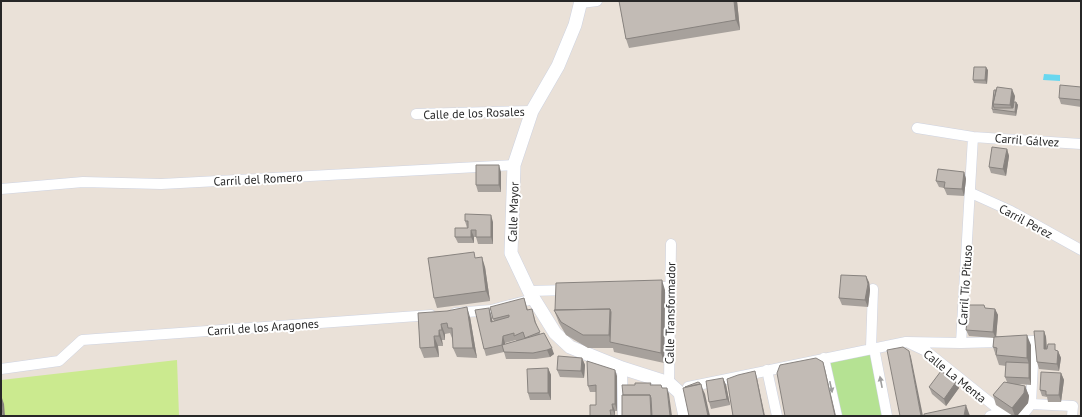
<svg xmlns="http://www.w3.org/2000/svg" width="1082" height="417" font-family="'PT Sans',sans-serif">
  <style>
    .green { fill: #b5e293 }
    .pitch { fill: #cbea8f }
    .water { fill: #69d7ef }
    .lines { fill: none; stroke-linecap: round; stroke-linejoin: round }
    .minor-casing { stroke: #ced3e1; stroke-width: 11 }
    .tertiary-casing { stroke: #ced3e1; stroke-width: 14 }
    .minor { stroke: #fff; stroke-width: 10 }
    .tertiary { stroke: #fff; stroke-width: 13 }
    .wall { fill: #a7a19c; fill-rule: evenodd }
    .shaded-wall { fill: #88837f }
    .building { fill: #c2bbb5; stroke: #88837f }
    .oneway { fill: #9e9e9e }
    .labels { text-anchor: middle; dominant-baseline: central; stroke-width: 4; stroke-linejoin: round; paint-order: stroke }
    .street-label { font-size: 12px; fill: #272727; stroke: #fff }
  </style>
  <rect width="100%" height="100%" fill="#eae1d8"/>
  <!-- green -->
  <path class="green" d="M874,349L887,416H837L825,358Z"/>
  <!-- pitch -->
  <path class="pitch" d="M177,360L179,416H1V380Z"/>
  <!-- water -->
  <path class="water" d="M1044,74L1060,75V81L1043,80Z"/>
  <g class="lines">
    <!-- minor casing -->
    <g class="minor-casing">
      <path id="minor" d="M581,3L597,1
        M416,114L532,111
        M917,128L973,137L1081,144
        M1,189L83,182L161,184L514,165
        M971,193L1011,211L1081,250
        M651,287H671
        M529,291L569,290
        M455,313L491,310L533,299
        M909,343L926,351L1002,412
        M961,343L1034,341L1031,404L1022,416
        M871,348L873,289
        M874,348L887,416
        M824,358L837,416
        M622,368L623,416
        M1,369L59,361L82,340L431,315
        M767,370L777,416
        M669,383L671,244
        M688,387L906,342L961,343L973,137
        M1031,404L1073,406L1072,416
        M990,416L1002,412L1010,416"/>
    </g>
    <!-- tertiary casing -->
    <g class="tertiary-casing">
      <path id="tertiary" d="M581,1L575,25L558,66L532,111L514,165L511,253L529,291L555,333L570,347L622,368L669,383L680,393L685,416"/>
    </g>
    <!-- minor -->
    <use href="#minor" class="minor"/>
    <!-- tertiary -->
    <use href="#tertiary" class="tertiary"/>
  </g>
  <!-- wall -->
  <path class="wall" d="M619,1H737L740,30L629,48L626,39Z
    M988,70L987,84L974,83L973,80Z
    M1081,87V107L1061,104L1059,98Z
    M994,90L1015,96L1013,108L1016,102L1018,105L1016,116L993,113L992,109Z
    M1007,149L1009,156L1006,176L991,173L989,167Z
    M501,172V192H478L476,185Z
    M964,172L966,179L964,196L947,195L944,188L939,187L936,181Z
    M465,221L493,222V244H478L476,237H474V243H458L455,237L467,228Z
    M476,258L485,267L490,301L437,308L434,298Z
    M869,282L870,290L868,307L842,305L839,298Z
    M665,290L664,363L614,352L613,348H588L566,335L559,323L554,310Z
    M524,298L528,310L534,316L537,326L540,334L554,354L550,357L536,359H506L504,352L486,356L484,349L489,308L493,322L494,321L493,319ZM516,340V341L505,344V343Z
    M985,308L995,309L998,315L996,336L1031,345V385L1018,384L1025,386L1029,396L1028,403L1017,416H1013L996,405L993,395L1007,382L1005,377L1006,366L999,365L993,347L994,338L969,336L966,330Z
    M418,313L470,317L477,358L457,357L453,348V338H452L450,333L445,334V340H442L443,346H438L439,357L424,358L420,348Z
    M1044,331L1046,337L1047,349L1058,351L1061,358L1059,371L1039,369L1037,362Z
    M582,358L585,365L584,378L560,377L557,370Z
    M548,368L551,375V400H530L528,393Z
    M1061,373L1064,380L1061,402H1048L1047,397L1042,396L1040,390Z
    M617,376V411H615V416H590L596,405V392H590L588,386Z
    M723,378L726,385L730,405L711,409L709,402Z
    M956,382L959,388L946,406L932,394L929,387Z"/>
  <!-- shaded-wall -->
  <path class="shaded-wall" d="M734,1H737L740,30L736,20Z
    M986,67L988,70L987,84L985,80Z
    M1012,89L1015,96L1013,111L1010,105Z
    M1016,102L1018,105L1016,116L1015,112Z
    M1007,149L1009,156L1006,176L1003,169Z
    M499,165L501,172V192L499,185Z
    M964,172L966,179L964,196L962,189Z
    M491,215L493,222V244L491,237Z
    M471,230L474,237V243L471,237Z
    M482,257L485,267L490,301L486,291Z
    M866,276L869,282L870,290L868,307L865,300Z
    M662,280L665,290L664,363L661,353Z
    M467,307L470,317L477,358L473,348Z
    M489,308L491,315L494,329L491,322Z
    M610,309L614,322L612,342L609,335Z
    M995,309L998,315L996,339L993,332Z
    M441,324L445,334V340L442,330Z
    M439,330L442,340L443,346L439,336Z
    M1044,331L1046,337L1047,356L1044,349Z
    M1027,335L1031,345V385L1029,378V364L1027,358Z
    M434,336L438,346L439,357L435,347Z
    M503,336L505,343V351L502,345Z
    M552,348L554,354L550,357L547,350Z
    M909,351L911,357L923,416H921Z
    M1058,351L1061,358L1059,371L1057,364Z
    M582,358L585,365L584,378L581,371Z
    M823,362L825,369L836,416H835Z
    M548,368L551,375V400L548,393Z
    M615,370L617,376V411L615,404Z
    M755,371L757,378L765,416H764Z
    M1061,373L1064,380L1061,402L1059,395Z
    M723,378L726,385L730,405L727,399Z
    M956,382L959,388L946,406L944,399Z
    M700,383L705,394L710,416H708Z
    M1025,386L1029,396L1028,403L1017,416H1015L1012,408Z
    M667,388L669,394L672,416H670Z
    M1,395L4,404L5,416H3Z
    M650,395L653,405L654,416H651Z
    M612,404L615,411V416L613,410Z
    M966,405L970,416H964Z"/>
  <!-- building -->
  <path class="building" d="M619,1H734L736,20L626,39Z
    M974,67H986L985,80H973Z
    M1060,85L1081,87V100L1059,98Z
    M997,87L1012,89L1010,105L993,104Z
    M994,90H996L993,104L994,108H1013L1014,102H1016L1015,112L992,109Z
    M992,147L1007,149L1003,169L989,167Z
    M476,165H499V185H476Z
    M938,169L964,172L962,189L944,188L945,182L936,181Z
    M465,214L491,215V237H476V230H471V237H455V228H468V221H465Z
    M474,252L475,258L482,257L486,291L434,298L428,258Z
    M841,275L866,276L868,284L865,300L839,298Z
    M662,280L661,353L610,342L611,312L610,309L555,310L556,283Z
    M524,298L527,310L532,309L535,322L540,332L525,338L523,332L514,336V333L503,336L502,345L544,333L552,348L547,350L533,353L504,352L502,345L484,349L475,310L489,308L491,322L509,317V315L493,319L490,307Z
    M969,305H984L985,308L995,309L993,332L966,330Z
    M467,307L473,348H453L452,328H448L447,323L441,324L442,330H439V336H434L435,347L420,348L418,313L447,311Z
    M610,309L609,335H583L561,322L554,310Z
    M1034,331H1044V349H1047L1048,344H1055V350L1058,351L1057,364L1037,362Z
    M1027,335V358L996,355L997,348L993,347L994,337Z
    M903,347L909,351L921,416H900L887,350Z
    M558,356L582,358L581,371L557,370Z
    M816,358L823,362L835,416H785L777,373L780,365Z
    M587,361L615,370V404H612L613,410H610L611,416H590V405H596V385L588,386Z
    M1006,362L1029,363V378L1005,377Z
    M548,368V393H528L527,369Z
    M755,371L764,416H733L727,379L738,375Z
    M941,371L956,382L944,399L929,387Z
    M1041,372L1061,373L1059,395H1046V391L1040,390Z
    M723,378L727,399L709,402L706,381Z
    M698,382L700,383V384L685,387Z
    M1004,382L1025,386L1024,393L1012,408L993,395Z
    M635,383H651L650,385H661L662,388H667L670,416H652L651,398L650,395H623L622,385H635Z
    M701,384L708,416H689L683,388Z
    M622,395H650L651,416H622Z
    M1,397L3,416H1Z
    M966,405L964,416H924V414Z"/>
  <!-- one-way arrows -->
  <defs><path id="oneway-solid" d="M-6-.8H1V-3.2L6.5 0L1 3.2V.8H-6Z"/></defs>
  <g class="oneway">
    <use href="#oneway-solid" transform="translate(881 382) rotate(-101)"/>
    <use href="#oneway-solid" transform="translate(831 387) rotate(78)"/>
  </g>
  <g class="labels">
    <!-- street labels -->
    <g class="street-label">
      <text transform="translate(474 113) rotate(-2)">Calle de los Rosales</text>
      <text transform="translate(1027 140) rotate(4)">Carril Gálvez</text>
      <text transform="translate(258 179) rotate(-3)">Carril del Romero</text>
      <text transform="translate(513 212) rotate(-88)">Calle Mayor</text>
      <text transform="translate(1026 221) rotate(28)">Carril Perez</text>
      <text transform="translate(965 285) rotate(-86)">Carril Tío Pituso</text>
      <text transform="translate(670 313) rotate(-89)">Calle Transformador</text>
      <text transform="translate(263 327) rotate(-4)">Carril de los Aragones</text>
      <text transform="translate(955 376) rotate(39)">Calle La Menta</text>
    </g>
  </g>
  <!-- border -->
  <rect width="1082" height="417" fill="none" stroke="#272727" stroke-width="4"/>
</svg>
